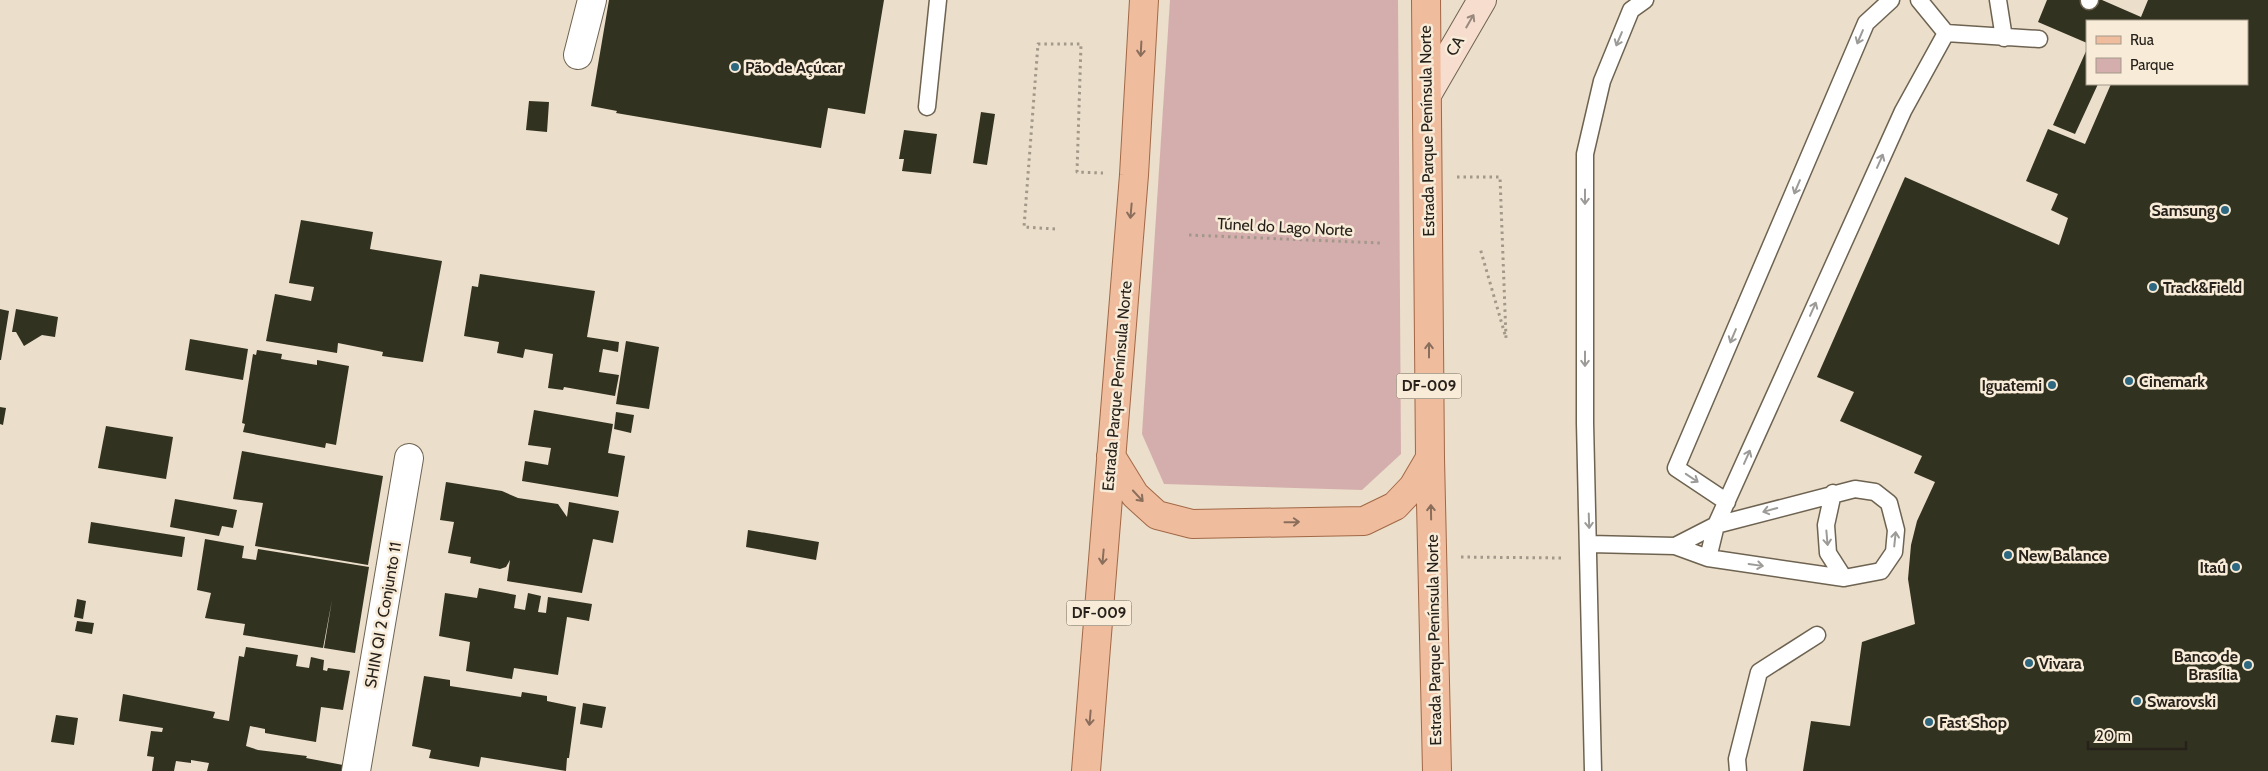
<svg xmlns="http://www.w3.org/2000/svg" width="2268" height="771" font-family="Cabin,sans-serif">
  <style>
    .green { fill: #d4aead }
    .building { fill: #323220 }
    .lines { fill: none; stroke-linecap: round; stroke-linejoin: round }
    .lane-casing { stroke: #6e6351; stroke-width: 19 }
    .street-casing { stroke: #6e6351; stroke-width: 30 }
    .secondary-casing { stroke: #6e6351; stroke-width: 30 }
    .primary-casing { stroke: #a26846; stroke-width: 30 }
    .path { stroke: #a29889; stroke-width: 3; stroke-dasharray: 2.5 4; stroke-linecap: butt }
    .lane { stroke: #fff; stroke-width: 16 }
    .street { stroke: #fff; stroke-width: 28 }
    .secondary { stroke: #f7ddce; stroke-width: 28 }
    .primary { stroke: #efbc9e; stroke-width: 28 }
    .oneway { stroke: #99887d }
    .oneway2 { stroke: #9d9b98 }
    .oneway3 { stroke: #8a6e5c }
    .poi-dot { fill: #2d6880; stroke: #f8ebd7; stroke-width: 2 }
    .labels { text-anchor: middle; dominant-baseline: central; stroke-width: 5; stroke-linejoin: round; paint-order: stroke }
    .shield { fill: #f8ebd7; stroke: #655e53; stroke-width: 1 }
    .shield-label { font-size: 15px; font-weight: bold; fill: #26211a }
    .street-label { font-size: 16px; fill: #26211a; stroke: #f8ebd7 }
    .poi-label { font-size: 16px; font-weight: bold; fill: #26211a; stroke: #f8ebd7; text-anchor: start }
  </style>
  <rect width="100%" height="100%" fill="#ebdeca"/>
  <!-- green -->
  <path class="green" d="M1170,0H1398L1401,454L1362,490L1164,484L1142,434Z"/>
  <!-- building -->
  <path class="building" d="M609,0H884L865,114L828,108L821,148L616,113L617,111L591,106Z
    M2047,0H2102L2141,17L2148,0H2268V771H1803L1811,721L1850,726L1862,642L1915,624L1908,579L1911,545L1917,521L1935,482L1914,473L1922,456L1840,421L1854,392L1817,377L1905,177L2059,245L2068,218L2051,210L2058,194L2026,181L2048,129L2085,144L2111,84H2247V21H2087V43L2038,22Z
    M2087,49V84H2098L2075,134L2053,125Z
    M529,101L549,102L547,132L526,130Z
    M981,112L995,114L987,165L973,163Z
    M904,130L937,134L931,174L902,171L904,159H899Z
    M301,220L373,232L370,249L442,261L423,362L382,356L383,352L338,343L337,353L266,341L275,294L311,301L314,287L289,283Z
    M480,274L595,291L587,337L619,342L618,352L603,349L599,372L619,375L615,396L564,387L563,390L548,388L553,354L525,349L523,358L497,353L499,342L464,336L472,286L478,287Z
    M0,309L9,311L1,360H0Z
    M16,309L58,317L55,337L42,335L24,346L16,332H12Z
    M190,339L248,349L243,380L185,370Z
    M626,341L659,347L649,409L616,404Z
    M257,350L282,354L281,359L317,365V360L349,366L336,445L326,443L325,448L243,432L245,424L242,423L253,354L256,355Z
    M0,407L6,408L3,425L0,424Z
    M534,410L613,424L608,453L625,456L618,497L522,481L525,461L548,465L551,448L528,445Z
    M616,412L634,415L631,433L614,429Z
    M106,426L173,437L166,479L98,468Z
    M242,451L383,476L368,565L255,546L263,503L233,499Z
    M446,482L502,491L518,498L558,504L567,517L569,502L619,511L613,543L593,539L582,593L507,581L510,560L506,567L500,569L470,563L471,557L448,553L454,522L440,520Z
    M175,499L237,510L233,528L222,526L219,536L170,527Z
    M91,522L185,537L182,557L88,543Z
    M748,530L819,542L816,560L746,547Z
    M205,539L244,546L242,558L256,560L258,549L369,567L355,653L324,648L332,600L323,648L243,635L245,624L205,618L211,593L197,590Z
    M479,588L516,595L514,608L525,610L528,593L541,596L538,612L546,613L548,597L592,604L589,621L567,617L558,675L514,668L512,679L466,671L470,642L439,636L445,593L477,598Z
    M77,599L86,601L83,619L74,617Z
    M77,621L94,623L92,634L75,631Z
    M246,647L298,655L296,666L309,668L311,657L324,660L323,670L327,671L328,668L350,671L343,710L321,707L316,742L265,733V729L250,726L246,746L258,750L307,756L306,758L343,765L342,771H207L209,763L191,760V763L176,761L174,771H152L154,757L147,756L151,731L162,732L163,728L119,721L123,694L215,712L213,718L229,721L239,656L244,657Z
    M424,676L450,680V686L521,697L522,692L547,696V701L576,707L569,758H567L566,771L481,757L479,767L429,758L431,750L412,746Z
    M583,703L606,707L602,728L580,724Z
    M56,715L78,718L74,745L51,742Z"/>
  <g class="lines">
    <!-- lane casing -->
    <g class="lane-casing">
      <path id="lane" d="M1998,0L2004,38
        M2089,1L2090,0
        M1946,33L2039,39
        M927,107L938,0
        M1833,493L1826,525L1828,553L1844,578
        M1727,502L1676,468L1866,23L1891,0
        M1590,544L1675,546L1708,558L1844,578L1881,571L1894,552L1896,530L1889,503L1875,492L1855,489L1716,525L1675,546
        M1708,558L1716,525L1903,111L1946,33L1919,0
        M1593,771L1585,423V154L1602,81L1631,10L1645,0
        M1738,771L1737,759L1759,672L1817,635"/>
    </g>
    <!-- street casing -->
    <g class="street-casing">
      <path id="street" d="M578,55L592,0
        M356,771L409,458"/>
    </g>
    <!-- secondary casing -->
    <g class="secondary-casing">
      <path id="secondary" d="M1428,93L1482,0"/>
    </g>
    <!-- primary casing -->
    <g class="primary-casing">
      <path id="primary" d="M1426,0L1430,458L1437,771
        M1111,456L1135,495L1157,515L1192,524L1364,521L1395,506L1413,487L1430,458
        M1086,771L1134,175L1144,0"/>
    </g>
    <!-- path -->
    <path class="path" d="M1457,177H1500L1506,338L1480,248
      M1055,229L1024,227L1038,44H1081L1077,172L1103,173
      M1189,235L1380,243
      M1461,557L1563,558"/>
    <!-- lane -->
    <use href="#lane" class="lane"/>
    <!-- street -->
    <use href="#street" class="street"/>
    <!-- secondary -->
    <use href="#secondary" class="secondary"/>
    <!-- primary -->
    <use href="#primary" class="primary"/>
  </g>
  <!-- one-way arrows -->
  <defs><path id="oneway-shaft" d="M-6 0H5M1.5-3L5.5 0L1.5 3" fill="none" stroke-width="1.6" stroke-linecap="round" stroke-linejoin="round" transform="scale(1.25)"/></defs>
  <use class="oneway" href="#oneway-shaft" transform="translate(1470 21) rotate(-60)"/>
  <g class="oneway2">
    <use href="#oneway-shaft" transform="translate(1860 37) rotate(113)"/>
    <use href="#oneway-shaft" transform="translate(1619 39) rotate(113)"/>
    <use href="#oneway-shaft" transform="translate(1880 161) rotate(-66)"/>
    <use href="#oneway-shaft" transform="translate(1797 187) rotate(113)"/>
    <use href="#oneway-shaft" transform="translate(1585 197) rotate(90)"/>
    <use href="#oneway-shaft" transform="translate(1813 309) rotate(-66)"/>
    <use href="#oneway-shaft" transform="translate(1733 336) rotate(113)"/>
    <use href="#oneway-shaft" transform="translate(1585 359) rotate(90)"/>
    <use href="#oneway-shaft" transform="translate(1747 457) rotate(-66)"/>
    <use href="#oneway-shaft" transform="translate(1692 478) rotate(34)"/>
    <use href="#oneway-shaft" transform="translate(1770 510) rotate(165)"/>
    <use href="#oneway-shaft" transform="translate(1589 521) rotate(88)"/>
    <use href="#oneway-shaft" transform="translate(1827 538) rotate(85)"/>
    <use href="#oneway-shaft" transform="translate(1895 539) rotate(-84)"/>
    <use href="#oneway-shaft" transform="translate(1756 565) rotate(8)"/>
  </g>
  <g class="oneway3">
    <use href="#oneway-shaft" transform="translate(1141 49) rotate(93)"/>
    <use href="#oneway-shaft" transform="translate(1131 211) rotate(95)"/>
    <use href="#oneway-shaft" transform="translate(1429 350) rotate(-90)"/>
    <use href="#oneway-shaft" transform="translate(1138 496) rotate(47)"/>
    <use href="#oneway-shaft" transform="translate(1431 512) rotate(-91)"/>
    <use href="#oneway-shaft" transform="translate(1292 522) rotate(-1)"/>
    <use href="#oneway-shaft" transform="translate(1103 557) rotate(95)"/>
    <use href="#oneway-shaft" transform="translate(1090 718) rotate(95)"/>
  </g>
  <!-- markers -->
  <g class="poi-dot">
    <circle cx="735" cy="67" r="5"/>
    <circle cx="2225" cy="210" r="5"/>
    <circle cx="2153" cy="287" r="5"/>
    <circle cx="2129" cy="381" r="5"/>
    <circle cx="2052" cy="385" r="5"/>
    <circle cx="2008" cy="555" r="5"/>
    <circle cx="2236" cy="567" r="5"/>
    <circle cx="2029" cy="663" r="5"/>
    <circle cx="2248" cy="665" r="5"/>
    <circle cx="2137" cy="701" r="5"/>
    <circle cx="1929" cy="722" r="5"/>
  </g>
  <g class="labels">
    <!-- shield labels -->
    <g class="shield">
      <rect x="1396.5" y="373.5" width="65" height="25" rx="4"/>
      <rect x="1066.5" y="600.5" width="65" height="25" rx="4"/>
    </g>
    <g class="shield-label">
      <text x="1429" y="386">DF-009</text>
      <text x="1099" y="613">DF-009</text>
    </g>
    <!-- street labels -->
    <g class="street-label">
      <text transform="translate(1455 46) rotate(-60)">CA</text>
      <text transform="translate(1427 131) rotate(-91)">Estrada Parque Península Norte</text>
      <text transform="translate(1285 227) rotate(3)">Túnel do Lago Norte</text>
      <text transform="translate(1117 386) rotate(-85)">Estrada Parque Península Norte</text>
      <text transform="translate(383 615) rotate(-80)">SHIN QI 2 Conjunto 11</text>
      <text transform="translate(1434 640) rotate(-91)">Estrada Parque Península Norte</text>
    </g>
    <!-- poi labels -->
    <g class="poi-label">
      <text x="745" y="67">Pão de Açúcar</text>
      <text x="2215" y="210" text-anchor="end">Samsung</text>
      <text x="2163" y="287">Track&amp;Field</text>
      <text x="2139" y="381">Cinemark</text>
      <text x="2042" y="385" text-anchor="end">Iguatemi</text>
      <text x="2018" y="555">New Balance</text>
      <text x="2226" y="567" text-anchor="end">Itaú</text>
      <text x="2238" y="656" text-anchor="end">Banco de<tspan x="2238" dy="18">Brasília</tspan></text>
      <text x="2039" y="663">Vivara</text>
      <text x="2147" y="701">Swarovski</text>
      <text x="1939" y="722">Fast Shop</text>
    </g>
  </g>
  <!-- legend -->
  <rect x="2086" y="20" width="162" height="65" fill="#f8ebd7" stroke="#a49a8b"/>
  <rect x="2096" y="36" width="25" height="8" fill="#efbc9e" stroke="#a49a8b"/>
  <text x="2130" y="45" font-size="15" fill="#26211a">Rua</text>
  <rect x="2096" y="58" width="25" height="15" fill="#d4aead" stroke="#a49a8b"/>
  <text x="2130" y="70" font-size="15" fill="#26211a">Parque</text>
  <!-- scale -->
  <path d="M2088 741v8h98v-8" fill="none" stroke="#26211a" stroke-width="2.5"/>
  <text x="2096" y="741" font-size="15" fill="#26211a" stroke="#f8ebd7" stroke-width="4" paint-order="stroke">20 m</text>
</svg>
